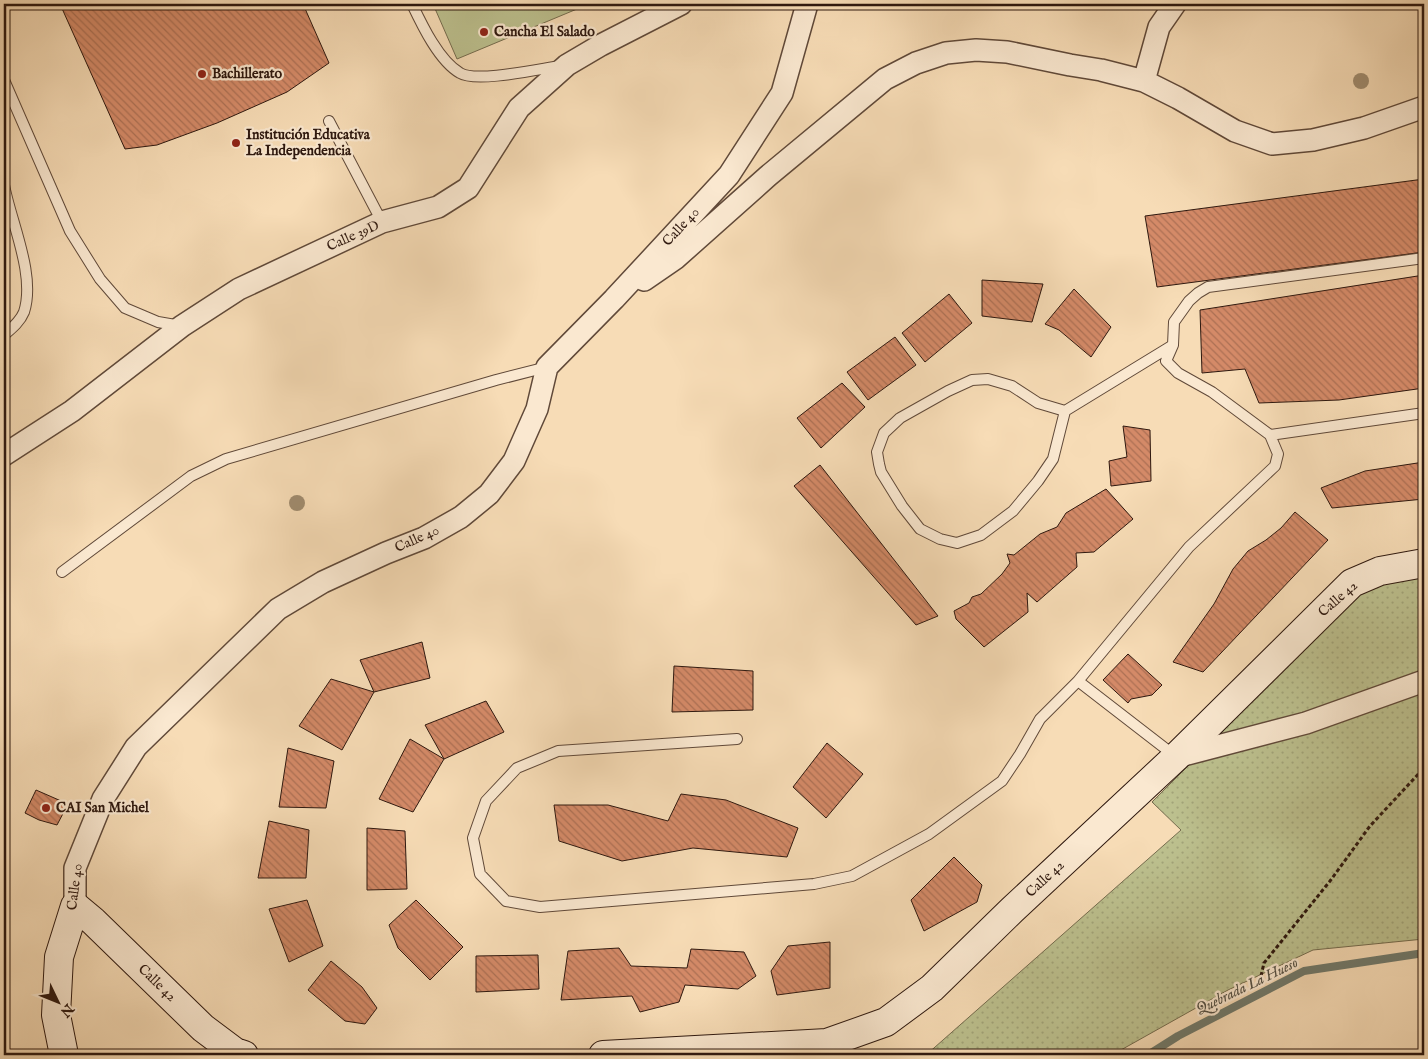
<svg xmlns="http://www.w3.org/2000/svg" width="1428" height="1059" font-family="'IM FELL English',serif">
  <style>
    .grass { fill: url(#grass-dots); stroke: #756c4e }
    .pitch { fill: #bcc08e; stroke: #756c4e }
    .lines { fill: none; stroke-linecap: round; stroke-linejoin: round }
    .stream { stroke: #717a6c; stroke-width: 8 }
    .building { fill: url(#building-back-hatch); stroke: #2e180f }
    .lane-casing { stroke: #604939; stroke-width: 12 }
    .street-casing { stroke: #604939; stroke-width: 24 }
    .secondary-casing { stroke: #2e180f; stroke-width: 30 }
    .path { stroke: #2e180f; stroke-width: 3; stroke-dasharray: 4 2.5; stroke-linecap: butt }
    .lane { stroke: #fae8d0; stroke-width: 10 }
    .street { stroke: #fae8d0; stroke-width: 21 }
    .secondary { stroke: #fae8d0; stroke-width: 28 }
    .tree { fill: #a08c6f }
    .poi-dot { fill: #8f2418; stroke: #fae8d0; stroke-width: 2 }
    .labels { text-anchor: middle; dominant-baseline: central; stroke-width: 4.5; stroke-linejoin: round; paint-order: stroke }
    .poi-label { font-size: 14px; font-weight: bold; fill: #2e180f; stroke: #fae8d0; text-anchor: start }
    .street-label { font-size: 14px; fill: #2e180f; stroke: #fae8d0 }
    .water-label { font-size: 15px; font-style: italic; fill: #555145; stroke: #fae8d0 }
  </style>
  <defs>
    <pattern id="grass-dots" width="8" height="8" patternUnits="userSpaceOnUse" patternTransform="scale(1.25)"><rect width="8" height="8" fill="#bcc08e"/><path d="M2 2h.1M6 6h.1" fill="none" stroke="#a2a479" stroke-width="1.8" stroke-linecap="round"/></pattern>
    <pattern id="building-back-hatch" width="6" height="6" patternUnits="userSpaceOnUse" patternTransform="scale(1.25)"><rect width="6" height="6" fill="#d48a68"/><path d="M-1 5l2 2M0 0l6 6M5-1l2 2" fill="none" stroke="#ac7054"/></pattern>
  </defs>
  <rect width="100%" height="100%" fill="#f7dcb6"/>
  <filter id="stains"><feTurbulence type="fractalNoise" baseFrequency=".004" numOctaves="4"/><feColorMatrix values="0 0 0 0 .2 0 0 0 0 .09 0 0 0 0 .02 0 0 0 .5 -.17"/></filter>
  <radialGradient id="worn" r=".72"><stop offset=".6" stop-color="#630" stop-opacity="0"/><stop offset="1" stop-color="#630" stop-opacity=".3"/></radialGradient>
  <!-- grass -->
  <path class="grass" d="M1424,572V939L1313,950L1228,990L1112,1055H926L1181,830L1152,802L1374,580Z"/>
  <!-- pitch -->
  <path class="pitch" d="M433,4H589L457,59Z"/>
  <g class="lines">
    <!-- stream -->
    <path class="stream" d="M1148,1055L1178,1036L1304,971L1424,953"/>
  </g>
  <!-- building -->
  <path class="building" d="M60,4H303L329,63L287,92L217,123L157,145L125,149Z
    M1424,179V252L1157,287L1145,216Z
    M1424,275V388L1339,400L1259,403L1245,369L1202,373L1200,310Z
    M982,280L1043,284L1032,322L982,316Z
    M1074,289L1111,327L1091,357L1059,330L1045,324Z
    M949,294L972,323L925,362L902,333Z
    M895,337L916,365L868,400L847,372Z
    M842,383L865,407L821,448L797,418Z
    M1123,426L1150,430L1151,481L1111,486L1109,461L1127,457Z
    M1424,462V499L1332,508L1321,488L1365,471Z
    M820,465L938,616L916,625L794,486Z
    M1106,489L1133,519L1094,552L1076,553L1077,567L1037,602L1027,593L1028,612L984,647L956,619L954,611L969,603L972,597L981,594L1002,574L1010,563L1007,554L1014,555L1040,534L1057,527L1066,513Z
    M1295,512L1328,540L1203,672L1173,662L1214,604L1233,569L1248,551L1266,540L1281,528Z
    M422,642L430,678L374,692L360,660Z
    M1128,654L1162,685L1152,695L1131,699L1128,703L1103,680Z
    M674,666L753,671V710L672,712Z
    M331,679L374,692L342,750L299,726Z
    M486,701L504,732L444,759L425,725Z
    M410,739L444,759L413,812L379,799Z
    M827,743L863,774L826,818L793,787Z
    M288,748L334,761L326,808L279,807Z
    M36,790L68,804L57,825L39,820L25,813Z
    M681,794L726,800L798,828L787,857L693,848L622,861L559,841L554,805H608L668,821Z
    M269,821L309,830L306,878H258Z
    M367,828L405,831L407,889L367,890Z
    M954,857L982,885L977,902L924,931L911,900Z
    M307,900L323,946L289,962L269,909Z
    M416,900L463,947L430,980L398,948L389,925Z
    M830,942V988L777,995L771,971L788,946Z
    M619,948L631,966L687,968L691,949L744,952L756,976L738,989L685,985L679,1002L640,1012L632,996L561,1000L568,951Z
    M538,955L539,989L476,992V956Z
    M331,961L362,987L377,1008L365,1024L345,1021L308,990Z"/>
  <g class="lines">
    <!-- lane casing -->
    <g class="lane-casing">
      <path id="lane" d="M412,4C422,25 439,61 460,73C476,83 539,69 560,66
        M4,80L70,231L100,279L125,308L158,322L181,326
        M329,121L382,222
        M4,185C11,222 36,275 24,312C20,322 11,329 4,335
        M1065,411L1038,403L1012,386L988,379L972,380L948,391L900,418L884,433L877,452L879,464L881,472L902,506L920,529L940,539L957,543L981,535L1013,511L1038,481L1053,459L1065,411L1173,345
        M1270,435L1424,413
        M62,572L191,476L226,459L496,380L547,367
        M1078,681L1189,547L1275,466L1278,454L1270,435L1212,392L1178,373L1166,361L1173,345L1174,322L1189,301L1198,293L1208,287L1424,258
        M737,739L558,751L517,768L486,801L473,838L480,874L506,901L540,907L814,884L852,876L929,834L1002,781L1020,754L1040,719L1078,681L1175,756"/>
    </g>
    <!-- street casing -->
    <g class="street-casing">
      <path id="street" d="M1144,81L1159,27L1175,4
        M644,280L676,258L768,176L885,79L916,63L946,53L976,50L1007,52L1070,65L1101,70L1144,81L1178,98L1235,131L1272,144L1313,140L1364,128L1424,107
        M4,455L72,411L182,326L239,289L382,222L438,207L468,188L519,108L567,65L601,45L681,4
        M1176,757L1306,723L1424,681
        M75,906V868L103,799L136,747L278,609L323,582L386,553L424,538L461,517L489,494L514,461L537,409L547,367L614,299L729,175L782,93L807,4"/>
    </g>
    <!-- secondary casing -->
    <g class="secondary-casing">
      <path id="secondary" d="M64,1055L56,1015L59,957L75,906L93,921L203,1028L235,1052L244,1055
        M603,1055L827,1043L886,1022L932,988L1012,910L1176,757L1352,583L1380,571L1424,563"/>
    </g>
    <!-- path -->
    <path class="path" d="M1261,976L1264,963L1330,881L1370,826L1424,768"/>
    <!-- lane -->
    <use href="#lane" class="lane"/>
    <!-- street -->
    <use href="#street" class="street"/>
    <!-- secondary -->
    <use href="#secondary" class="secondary"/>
  </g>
  <!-- trees -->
  <g class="tree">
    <circle cx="1361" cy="81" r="8"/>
    <circle cx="297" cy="503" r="8"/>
  </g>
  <!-- markers -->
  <g class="poi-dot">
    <circle cx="484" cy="32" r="5"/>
    <circle cx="202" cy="74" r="5"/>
    <circle cx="236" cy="143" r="5"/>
    <circle cx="46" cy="808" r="5"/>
  </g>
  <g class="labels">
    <!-- poi labels -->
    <g class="poi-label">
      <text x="494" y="32">Cancha El Salado</text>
      <text x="212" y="74">Bachillerato</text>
      <text x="246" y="135">Institución Educativa<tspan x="246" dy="16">La Independencia</tspan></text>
      <text x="56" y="808">CAI San Michel</text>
    </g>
    <!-- street labels -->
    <g class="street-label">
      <text transform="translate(681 227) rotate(-47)">Calle 40</text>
      <text transform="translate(353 236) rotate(-24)">Calle 39D</text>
      <text transform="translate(417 539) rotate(-24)">Calle 40</text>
      <text transform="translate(1338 599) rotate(-41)">Calle 42</text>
      <text transform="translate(1045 879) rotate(-43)">Calle 42</text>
      <text transform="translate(75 887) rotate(-83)">Calle 40</text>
      <text transform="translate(157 983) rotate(44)">Calle 42</text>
    </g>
    <!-- water labels -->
    <g class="water-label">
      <text transform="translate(1247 986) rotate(-26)">Quebrada La Hueso</text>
    </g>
  </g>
  <!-- margin -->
  <rect width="1428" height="1059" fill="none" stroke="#f7dcb6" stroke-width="20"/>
  <rect x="5" y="5" width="1418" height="1049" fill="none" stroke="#2e180f" stroke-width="2.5"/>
  <rect x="10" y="10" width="1408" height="1039" fill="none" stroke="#2e180f"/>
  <!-- north arrow -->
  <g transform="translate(58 1002) rotate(133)" stroke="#fae8d0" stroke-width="4" paint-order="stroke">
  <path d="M0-4L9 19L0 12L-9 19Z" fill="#2e180f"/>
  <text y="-8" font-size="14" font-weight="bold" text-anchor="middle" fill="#2e180f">N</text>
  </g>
  <rect width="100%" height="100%" filter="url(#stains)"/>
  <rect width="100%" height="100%" fill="url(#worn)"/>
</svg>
